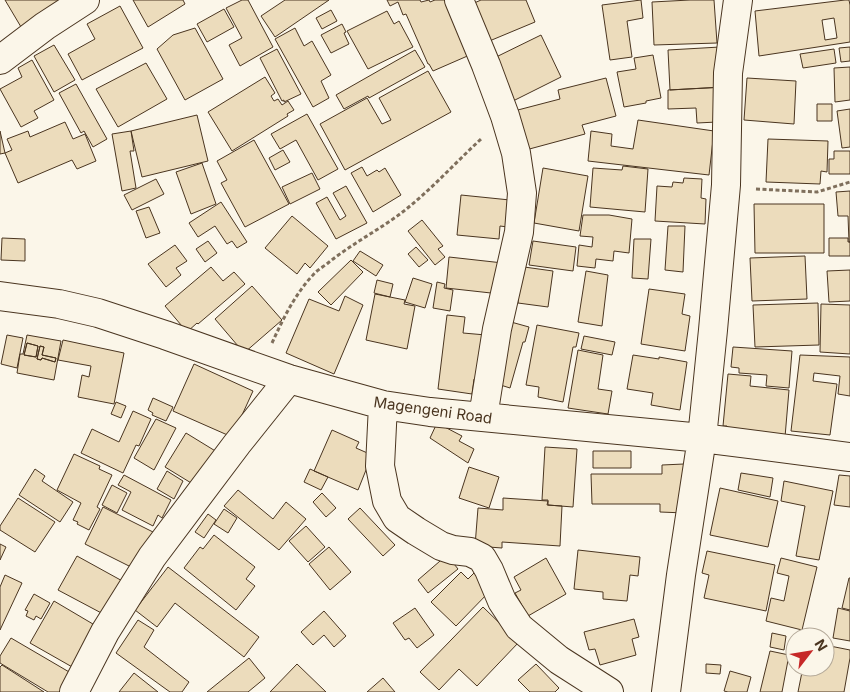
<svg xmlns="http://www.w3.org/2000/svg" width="850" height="692" font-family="Inter,sans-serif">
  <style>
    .building { fill: #ecdcbc; stroke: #4a3520; fill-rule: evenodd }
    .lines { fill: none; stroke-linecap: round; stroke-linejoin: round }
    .minor-casing { stroke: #4a3520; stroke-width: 30 }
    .path { stroke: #7f6f5c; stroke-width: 3; stroke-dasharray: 4 2.5; stroke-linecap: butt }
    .minor { stroke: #fbf6e9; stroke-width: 28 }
    .labels { text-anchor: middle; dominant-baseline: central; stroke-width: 4; stroke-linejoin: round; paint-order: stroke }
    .street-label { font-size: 15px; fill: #4a3520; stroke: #fbf6e9 }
  </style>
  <rect width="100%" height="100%" fill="#fbf6e9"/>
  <!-- building -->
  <path class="building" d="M5,0H71L24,32Z
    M133,0H183L185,4L148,27Z
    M242,0H248L273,47L240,66L229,45L242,38L226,8Z
    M285,0H329L275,37L261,16Z
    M387,0H420L421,2L429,0L430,2L435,0H448L472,54L433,71L429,64H428L406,14L403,15L398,2L390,6Z
    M481,0H526L535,22L487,42L472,4Z
    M641,0L643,18L627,21L632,57L610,60L602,5Z
    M690,0H714L717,43L654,45L652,2Z
    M845,0H849L850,5V42L759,56L755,11ZM834,18L837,38L825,40L822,20Z
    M120,6L143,48L82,80L68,54L95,39L87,24Z
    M224,9L234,27L207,42L197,24Z
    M331,10L337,21L322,29L316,18Z
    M387,11L394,24L399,21L413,47L368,69L347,31Z
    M342,24L346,32L344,33L349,44L331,53L321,35Z
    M195,28L223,79L185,100L157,49L173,35Z
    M295,28L304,46L312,41L331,75L321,81L329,98L313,107L275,39Z
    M541,35L561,77L511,102L490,60Z
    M54,45L75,80L54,92L34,56Z
    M720,47L722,87L670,90L668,50Z
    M850,47V61L841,62L839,48Z
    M277,49L301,94L284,102V100L282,101L260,58Z
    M834,49L836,63L803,68L800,54Z
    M415,50L425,67L369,98L368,96L344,109L336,95Z
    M653,55L661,98L646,101V103L624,107L617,72L636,69L634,58Z
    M32,60L54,100L34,111L38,118L21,127L0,89L22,77L18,68Z
    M146,63L167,99L118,127L96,89Z
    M850,67V100L835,102L834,68Z
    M428,71L451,112L345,170L320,124L367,98L382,124L391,120L379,98Z
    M265,77L275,93L271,96L274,101L278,99L282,105L288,101L294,110L287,114L288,116L232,151L208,112Z
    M606,78L616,116L582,125L585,134L522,151L514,111L560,99L558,90Z
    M747,78L796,81L794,124L744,120Z
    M76,84L107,139L93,147L84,131L81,133L59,93Z
    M726,87L717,122L697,123L696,108L668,109V90Z
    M817,104H832V121H817Z
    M850,109V147L842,148L837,111Z
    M307,114L338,169L318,180L296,140L280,149L271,134Z
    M197,115L208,161L142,177L131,131Z
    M638,120L714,131L709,175L588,161L591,131L612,134L611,146L633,149Z
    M65,122L73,139L85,134L96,161L77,169L72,160L18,183L5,153L12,150L7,139L28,131L30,137Z
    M0,131L5,153L0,154Z
    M131,131L134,151H130L136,188L122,191L112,134Z
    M768,139L828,141L827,172L821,171L820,184L766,182Z
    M254,140L289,204L245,227L221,183L227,180L217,161Z
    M283,150L290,162L275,170L269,158Z
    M834,151H850V174H829V159H834Z
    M202,163L216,204L191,214L176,172Z
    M623,166L648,169L645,212L590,207L593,168L622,170Z
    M362,167L367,176L377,170L379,172L385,168L401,195L373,212L351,173Z
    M543,168L588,176L579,231L534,223Z
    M312,173L320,189L290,204L282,187Z
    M684,178L702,179L701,198L706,199L705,224L655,221L657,186L672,187L673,182L683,183Z
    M156,179L164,194L132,210L124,195Z
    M346,186L367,223L336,239L316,203L327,197L340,220L346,216L333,193Z
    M850,191V242H849L848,216H838L836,192Z
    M461,195L510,200L508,227L500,226L499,239L457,235Z
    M221,202L247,242L237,248L232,241L227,244L215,226L198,237L189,223Z
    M754,204H824V253H755Z
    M149,207L160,233L146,238L136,211Z
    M583,215H609L632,219L629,253L614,251L613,261L596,259L595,268L577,266L579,245L592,247L593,237L580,236Z
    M292,216L328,246L310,268L305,263L297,274L265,248Z
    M422,220L443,246L438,249L445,257L435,265L408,231Z
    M668,226H685L683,272L665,270Z
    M2,238L25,239V261L1,260Z
    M829,238H848V242H850V256H829Z
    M634,239H651L648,279L632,278Z
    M208,241L217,253L205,262L196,249Z
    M533,241L576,247L573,271L529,265Z
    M175,245L187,261L176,268L181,275L166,287L148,264Z
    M416,247L428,260L419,267L408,254Z
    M360,251L383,265L376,276L353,261Z
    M805,256L807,299L752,301L750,258Z
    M449,257L503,263L500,294L446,288Z
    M351,260L363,272L331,305L318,292Z
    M517,266L553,271L548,307L518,303L519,288Z
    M211,267L223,281L234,272L245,284L198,324L197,323L187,332L165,306Z
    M850,270V301L829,302L827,271Z
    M586,271L608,275L602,326L578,322Z
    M413,278L432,284L425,308L405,302Z
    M377,280L393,284L390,297L374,293Z
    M437,282L445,284L444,288L453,290L450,311L433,308Z
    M252,286L282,320L244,353L215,319Z
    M649,289L685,294L682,314L690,316L685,351L641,344Z
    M375,294L405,300L404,304L415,306L407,349L366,340Z
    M345,296L363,305L334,374L286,353L309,299L339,311Z
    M818,303L819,345L755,347L753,305Z
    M821,304L850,305V354L820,352Z
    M447,315L465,317L463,333L486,335L478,379H474L472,394L438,389Z
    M511,322L529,327L525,342H523L510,388L491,382Z
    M537,325L579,333L576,347H573L563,402L538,397L539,387L526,385Z
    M7,335L23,338L17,368L1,364Z
    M27,335L61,341L54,380L17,373L20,354H23ZM27,343L38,346L36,357L24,355ZM40,346L44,347L42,355L56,358L55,362L42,358L41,360L37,359Z
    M584,336L615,342L612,355L581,349Z
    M63,340L124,353L114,404L78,397L82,375L89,377L91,366L58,360Z
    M27,343L38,346L36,357L24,355Z
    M40,346L44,347L42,355L56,358L55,362L42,358L41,360L37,359Z
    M733,347L792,351L789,388L766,386L767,375L739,373V368L731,367Z
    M578,350L603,355L598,389L612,391L608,414L568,408Z
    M633,355L659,359V357L687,362L680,410L651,405L653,393L627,389Z
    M800,355L850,357V396L838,394L840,376L814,373L813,381L837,384L830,435L791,431Z
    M194,364L253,391L232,437L173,411Z
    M728,374L751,376L750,386L789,390L785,437L727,431V426H723Z
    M153,398L173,407L166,421L152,415L153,413L148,410Z
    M116,402L126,406L121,418L111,414Z
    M133,411L151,419L139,446L136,445L123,473L81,453L92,429L119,442Z
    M156,419L176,428L154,470L134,458Z
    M437,423L462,436L459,441L474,449L468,463L430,438Z
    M332,430L359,442L356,448L372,455L358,490L314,471Z
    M186,433L217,452L201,489L165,467Z
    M545,447L577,449L573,507L548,505V500H542Z
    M593,451H631V468H593Z
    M74,454L100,466L99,469L112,475L97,507L100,509L89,530L77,524L78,522L73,520L81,503L57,490Z
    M684,464L685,513L660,512V504H592L591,474H662V465Z
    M469,467L499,477L489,508L459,498Z
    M35,469L45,476L42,481L73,502L60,522L19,495Z
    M310,469L328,477L321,490L304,482Z
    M167,471L183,481L174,499L157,489Z
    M741,473L773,478L770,497L738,490Z
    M124,475L171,500L162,518L158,515L153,526L122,510L131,492L118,485Z
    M839,475L850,476V507L834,505Z
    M784,481L833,491L819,560L796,556L805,506L781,501Z
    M112,485L127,493L117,513L102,505Z
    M720,488L778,501L768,547L710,535Z
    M238,490L273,519L286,502L306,519L279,550L224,506Z
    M322,493L336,508L326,517L313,502Z
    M18,498L55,522L35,552L0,530V526Z
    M503,498L548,501L547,505L562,506L560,546L502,542V548L475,546L478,508L503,510Z
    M103,507L153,532L144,552L139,571L85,544Z
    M360,508L395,545L383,556L348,519Z
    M224,509L237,518L228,533L214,524Z
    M208,514L216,520L204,538L195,532Z
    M306,526L325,547L308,562L289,541Z
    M214,535L255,567L246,579L255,586L236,610L184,568L200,547L203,549Z
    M0,544L6,547L0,560Z
    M329,547L351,572L330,590L309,564Z
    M578,550L640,557L638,576L630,575L627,601L603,599V592L574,589Z
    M707,551L775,565L766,611L704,598L709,575L702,573Z
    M447,555L458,569L428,593L418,580Z
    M77,556L126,583L107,616L58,590Z
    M546,558L566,594L528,616L515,593L521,590L514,577Z
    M781,558L817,567L802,630L766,621L771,598L784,601L789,576L777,573Z
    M168,567L259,637L244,657L175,603L157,627L135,610Z
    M461,572L468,579L474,573L491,590L456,626L431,602Z
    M5,575L22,583L0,630V587Z
    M849,578H850V610L842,608Z
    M34,594L50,603L41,619L36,616L34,620L26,616L28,611L25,610Z
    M54,601L98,627L74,668L30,643Z
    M483,607L519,642L477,686L459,669L439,690L420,672Z
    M415,608L434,635L417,648L409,638L405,640L393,623Z
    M838,608L850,611V641L833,638Z
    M324,611L346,636L334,647L324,635L313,645L301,632Z
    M634,619L639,637L632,639L636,655L600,665L595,649L589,650L584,632Z
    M138,620L154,630L144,647L189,682L182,692H170L116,653Z
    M772,633L786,636L784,650L770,647Z
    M11,638L76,676L67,692H48L0,663V656Z
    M825,645L850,650V658L844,692H798L803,667H825Z
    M770,651L789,655L782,692H760Z
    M249,658L265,678L248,692H207Z
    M297,664L326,692H270Z
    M536,664L559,688L555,692H530L518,680Z
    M706,664L721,665L720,674L706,673Z
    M2,665L44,692H0V667Z
    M730,671L751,677L747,692H728L724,691Z
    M134,673L158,692H119Z
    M383,678L395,692H367Z"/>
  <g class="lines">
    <!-- minor casing -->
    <g class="minor-casing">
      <path id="minor" d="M459,0L486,65L505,116L516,153L522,193L519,232L497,329L483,417
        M0,60L45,26L85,0
        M0,296L59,304L98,313L165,335L289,379L383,405L430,412L702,438L850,457
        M383,405L380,466L387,501L397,518L416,531L441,546L453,550L470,552L482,558L489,570L502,601L519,627L559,660L609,692
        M74,692L105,632L152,557L237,444L289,379
        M666,692L681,575L702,438L713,330L726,185L728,73L738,0"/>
    </g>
    <!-- path -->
    <path class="path" d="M756,189L817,192L850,182
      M272,343C283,319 295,294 313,275C317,270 323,267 328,263C350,245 377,231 400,214C429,192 454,164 481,139"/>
    <!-- minor -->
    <use href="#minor" class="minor"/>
  </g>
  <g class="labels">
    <!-- street labels -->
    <g class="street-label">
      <text transform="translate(433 410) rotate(8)">Magengeni Road</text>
    </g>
  </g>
  <!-- north arrow -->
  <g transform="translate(810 652) rotate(59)"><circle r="24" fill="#fbf6e9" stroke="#b4a999"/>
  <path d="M0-4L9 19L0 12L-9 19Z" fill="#c62828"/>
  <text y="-8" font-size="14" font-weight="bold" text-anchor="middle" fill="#4a3520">N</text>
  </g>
</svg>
